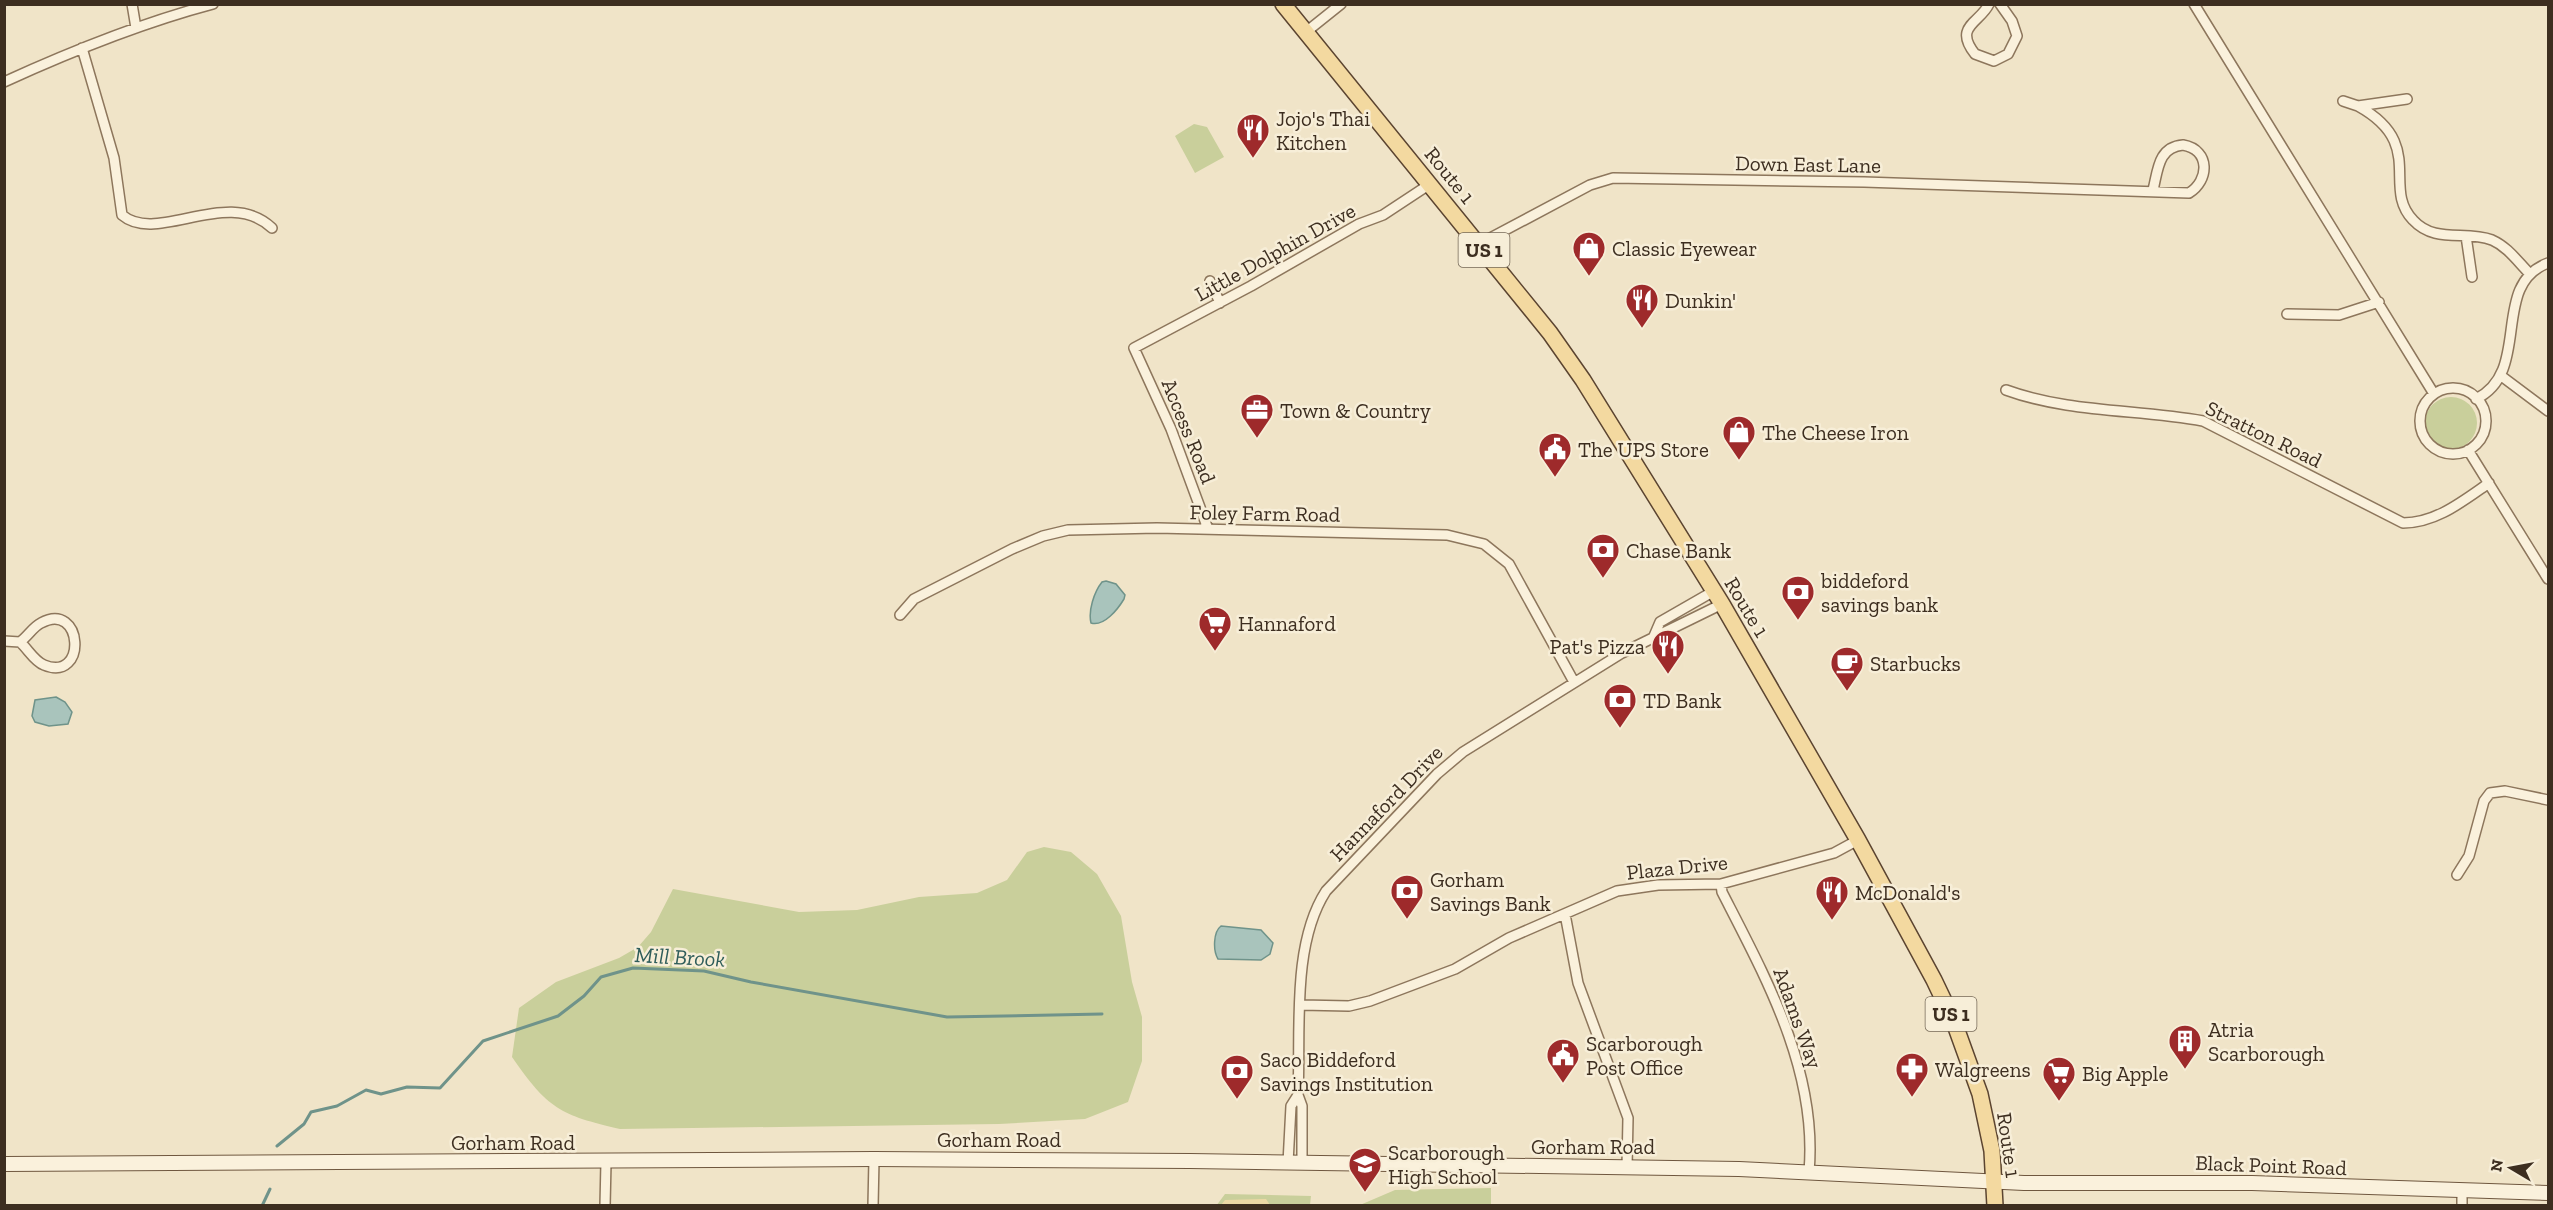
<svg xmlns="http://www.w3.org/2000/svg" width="2553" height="1210" font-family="'Zilla Slab',serif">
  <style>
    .green { fill: #c9cf9b }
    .sand { fill: #ecd9a5 }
    .water { fill: #a9c4bc; stroke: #6f938a; stroke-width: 1.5 }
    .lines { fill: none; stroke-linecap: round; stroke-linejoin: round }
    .stream { stroke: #6f938a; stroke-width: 3 }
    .street-casing { stroke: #8d765c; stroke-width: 12 }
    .secondary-casing { stroke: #6f573f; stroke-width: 16 }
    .primary-casing { stroke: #5b4430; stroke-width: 18 }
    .street { stroke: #faf1dc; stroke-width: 9 }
    .secondary { stroke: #faf1dc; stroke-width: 14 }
    .primary { stroke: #f3d9a0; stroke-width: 15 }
    .labels { text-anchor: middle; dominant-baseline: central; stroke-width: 5; stroke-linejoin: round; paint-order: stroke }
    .shield { fill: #f7eed8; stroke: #756857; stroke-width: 1.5 }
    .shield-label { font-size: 20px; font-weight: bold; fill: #3d2e20 }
    .poi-label { font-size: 21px; fill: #3d2e20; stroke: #f7eed8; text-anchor: start }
    .street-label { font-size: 21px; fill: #3d2e20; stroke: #f7eed8 }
    .water-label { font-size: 22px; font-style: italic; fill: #2f5d5a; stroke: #f7eed8 }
  </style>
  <rect width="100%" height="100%" fill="#f0e4c8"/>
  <!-- green -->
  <path class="green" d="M1194,124L1207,127L1224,157L1195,173L1175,136Z
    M2425 423a26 26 0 1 1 52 0a26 26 0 1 1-52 0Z
    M1044,847L1071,852L1097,874L1121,916L1132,982L1142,1017V1061L1128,1102L1085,1119L999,1124L620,1129C560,1115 548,1109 512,1057L519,1008L556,982L619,958L638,947L651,932L673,889L799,912L857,910L919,897L977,893L1007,880L1027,852Z
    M1491,1188V1205H1360L1395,1190Z
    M1225,1194L1311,1196L1310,1205L1216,1206Z"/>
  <!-- sand -->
  <path class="sand" d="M1266,1199L1270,1205H1221L1225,1200Z"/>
  <!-- water -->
  <path class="water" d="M1106,581L1116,584L1125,595L1124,599C1118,609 1104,627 1091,623C1088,611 1094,592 1102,582Z
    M56,697L65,702L72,712L68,724L49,726L35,722L32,716L35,700Z
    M1221,926L1261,930L1273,943L1270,954L1261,960L1218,959C1213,951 1213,932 1221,926Z"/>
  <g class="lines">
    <!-- stream -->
    <path class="stream" d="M277,1146L304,1124L311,1112L337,1106L366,1090L381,1094L407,1087L440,1088L483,1041L558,1016L584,996L601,977L633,968L704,971L751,982L947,1017L1102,1014
      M262,1206L270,1189"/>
    <!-- street casing -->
    <g class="street-casing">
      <path id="street" d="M132,4L136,28
        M1989,4C1980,23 1953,26 1975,54L1994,61L2008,54L2017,36L2012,21L2000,4
        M2194,4L2434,394
        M1306,32L1341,4
        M82,48L114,158L122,215C157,245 228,186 272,228
        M4,82C72,51 141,23 213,4
        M2343,101L2358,106L2407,99
        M2358,106C2427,144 2381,187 2413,220C2435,244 2465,230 2492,240C2508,247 2518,262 2530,274
        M2466,236L2472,277
        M1479,244L1590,185L1613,178L1864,182L2189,193C2209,181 2211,150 2183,145C2158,147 2158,170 2153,190
        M1210,281L1220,303
        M2287,314L2339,315L2379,302
        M2500,375L2548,411
        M2420 421a33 33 0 1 1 66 0a33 33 0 1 1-66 0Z
        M2006,390C2069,413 2137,409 2203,421L2403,523C2436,523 2463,501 2489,483
        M2476,399C2533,371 2489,285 2548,263
        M2468,450L2548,579
        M1208,529L1171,429L1134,348L1251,286L1359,224L1383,215L1430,184
        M900,615L914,599L1012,549L1043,536L1068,530L1157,528L1447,535L1484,544L1509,564L1574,682
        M1654,636L1660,622L1714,591
        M4,641L20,642C28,649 34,661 44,665C88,683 83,600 41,623C33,627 28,636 20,642
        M2457,875L2469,856L2484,801L2490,793L2505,791L2548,800
        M1721,884L1722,892C1766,978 1818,1071 1809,1172
        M1565,914L1578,983L1628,1118L1627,1167
        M1301,1005L1349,1006L1370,1001L1455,969L1509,938L1617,891L1658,885L1721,884L1834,853L1858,840
        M1288,1163L1291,1106L1298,1095
        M1302,1164V1106L1298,1095C1301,1032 1291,945 1326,891L1437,774L1463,752L1622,653L1722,604
        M2462,1192V1206
        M605,1206L606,1162
        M873,1206L874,1159"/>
    </g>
    <!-- secondary casing -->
    <g class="secondary-casing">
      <path id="secondary" d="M4,1164L874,1159L1190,1161L1739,1169L2024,1183H2252L2548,1193"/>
    </g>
    <!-- primary casing -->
    <g class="primary-casing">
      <path id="primary" d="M1283,4L1550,333L1583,380L1722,604L1858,840L1934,980L1954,1022L1980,1094L1992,1151L1995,1206"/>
    </g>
    <!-- street -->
    <use href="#street" class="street"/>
    <!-- secondary -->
    <use href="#secondary" class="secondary"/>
    <!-- primary -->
    <use href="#primary" class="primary"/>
  </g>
  <!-- icons -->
  <defs>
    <g id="restaurant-pin" transform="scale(1.725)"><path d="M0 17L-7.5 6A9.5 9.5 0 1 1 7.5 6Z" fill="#9e2a2b" stroke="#f7eed8"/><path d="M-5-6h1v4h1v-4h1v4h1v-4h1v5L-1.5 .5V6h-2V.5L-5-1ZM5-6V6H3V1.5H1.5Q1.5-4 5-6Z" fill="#fff"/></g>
    <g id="shop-pin" transform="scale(1.725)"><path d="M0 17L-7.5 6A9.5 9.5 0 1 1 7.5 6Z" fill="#9e2a2b" stroke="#f7eed8"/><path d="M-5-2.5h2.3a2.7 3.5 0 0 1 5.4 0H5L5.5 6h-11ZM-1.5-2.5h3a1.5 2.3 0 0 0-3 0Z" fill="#fff"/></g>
    <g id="office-pin" transform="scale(1.725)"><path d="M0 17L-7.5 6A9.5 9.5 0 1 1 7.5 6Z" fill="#9e2a2b" stroke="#f7eed8"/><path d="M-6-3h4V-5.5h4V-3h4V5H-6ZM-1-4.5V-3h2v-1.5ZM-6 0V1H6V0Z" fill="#fff"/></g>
    <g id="civic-pin" transform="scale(1.725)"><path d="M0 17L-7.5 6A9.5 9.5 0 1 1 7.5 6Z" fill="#9e2a2b" stroke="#f7eed8"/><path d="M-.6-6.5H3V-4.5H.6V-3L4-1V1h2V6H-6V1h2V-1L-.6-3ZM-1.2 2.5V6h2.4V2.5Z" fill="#fff"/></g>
    <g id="bank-pin" transform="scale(1.725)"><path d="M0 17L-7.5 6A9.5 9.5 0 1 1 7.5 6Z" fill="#9e2a2b" stroke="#f7eed8"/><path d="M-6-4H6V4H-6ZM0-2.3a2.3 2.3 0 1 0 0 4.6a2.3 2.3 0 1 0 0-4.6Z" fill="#fff"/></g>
    <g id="supermarket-pin" transform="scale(1.725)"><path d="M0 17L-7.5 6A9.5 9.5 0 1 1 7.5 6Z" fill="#9e2a2b" stroke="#f7eed8"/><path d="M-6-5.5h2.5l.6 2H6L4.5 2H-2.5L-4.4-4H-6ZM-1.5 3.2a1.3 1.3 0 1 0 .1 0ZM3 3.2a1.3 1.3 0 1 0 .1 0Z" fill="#fff"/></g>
    <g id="cafe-pin" transform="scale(1.725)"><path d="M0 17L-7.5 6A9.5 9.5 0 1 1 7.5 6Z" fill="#9e2a2b" stroke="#f7eed8"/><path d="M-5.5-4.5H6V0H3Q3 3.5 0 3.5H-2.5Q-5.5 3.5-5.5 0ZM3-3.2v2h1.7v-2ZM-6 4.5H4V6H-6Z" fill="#fff"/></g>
    <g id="building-pin" transform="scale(1.725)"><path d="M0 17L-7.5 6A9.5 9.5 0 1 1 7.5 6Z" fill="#9e2a2b" stroke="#f7eed8"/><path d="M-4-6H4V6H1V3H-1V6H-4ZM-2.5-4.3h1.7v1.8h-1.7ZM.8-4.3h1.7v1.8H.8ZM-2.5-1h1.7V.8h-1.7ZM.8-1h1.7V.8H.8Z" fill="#fff"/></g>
    <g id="pharmacy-pin" transform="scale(1.725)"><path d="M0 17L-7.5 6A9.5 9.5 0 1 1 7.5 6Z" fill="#9e2a2b" stroke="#f7eed8"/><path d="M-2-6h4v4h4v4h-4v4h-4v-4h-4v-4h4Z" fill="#fff"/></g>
    <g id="school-pin" transform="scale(1.725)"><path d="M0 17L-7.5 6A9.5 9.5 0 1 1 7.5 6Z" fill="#9e2a2b" stroke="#f7eed8"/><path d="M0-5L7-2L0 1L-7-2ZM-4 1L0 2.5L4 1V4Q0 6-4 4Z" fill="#fff"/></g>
  </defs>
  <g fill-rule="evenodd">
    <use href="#restaurant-pin" x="1253" y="130"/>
    <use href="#shop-pin" x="1589" y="248"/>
    <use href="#restaurant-pin" x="1642" y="300"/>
    <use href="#office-pin" x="1257" y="410"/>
    <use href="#shop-pin" x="1739" y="432"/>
    <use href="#civic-pin" x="1555" y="449"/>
    <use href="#bank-pin" x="1603" y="550"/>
    <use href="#bank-pin" x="1798" y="592"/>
    <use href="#supermarket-pin" x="1215" y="623"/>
    <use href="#restaurant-pin" x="1668" y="646"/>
    <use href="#cafe-pin" x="1847" y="663"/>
    <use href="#bank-pin" x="1620" y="700"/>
    <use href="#bank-pin" x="1407" y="891"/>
    <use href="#restaurant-pin" x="1832" y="892"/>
    <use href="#building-pin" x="2185" y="1041"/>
    <use href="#civic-pin" x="1563" y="1055"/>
    <use href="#pharmacy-pin" x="1912" y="1069"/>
    <use href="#bank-pin" x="1237" y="1071"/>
    <use href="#supermarket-pin" x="2059" y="1073"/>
    <use href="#school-pin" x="1365" y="1164"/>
  </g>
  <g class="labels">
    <!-- shield labels -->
    <g class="shield">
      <rect x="1458.5" y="233" width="51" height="34" rx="4.5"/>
      <rect x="1925.5" y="997" width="51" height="34" rx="4.5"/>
    </g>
    <g class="shield-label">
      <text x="1484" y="250">US 1</text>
      <text x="1951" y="1014">US 1</text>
    </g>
    <!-- poi labels -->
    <g class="poi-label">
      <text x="1276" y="118">Jojo's Thai<tspan x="1276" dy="24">Kitchen</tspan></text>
      <text x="1612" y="248">Classic Eyewear</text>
      <text x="1665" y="300">Dunkin'</text>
      <text x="1280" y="410">Town &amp; Country</text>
      <text x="1762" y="432">The Cheese Iron</text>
      <text x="1578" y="449">The UPS Store</text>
      <text x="1626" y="550">Chase Bank</text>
      <text x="1821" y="580">biddeford<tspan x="1821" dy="24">savings bank</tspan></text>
      <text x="1238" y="623">Hannaford</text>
      <text x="1645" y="646" text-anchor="end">Pat's Pizza</text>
      <text x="1870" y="663">Starbucks</text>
      <text x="1643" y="700">TD Bank</text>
      <text x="1430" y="879">Gorham<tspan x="1430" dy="24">Savings Bank</tspan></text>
      <text x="1855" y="892">McDonald's</text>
      <text x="2208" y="1029">Atria<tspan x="2208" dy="24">Scarborough</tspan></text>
      <text x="1586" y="1043">Scarborough<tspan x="1586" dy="24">Post Office</tspan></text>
      <text x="1260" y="1059">Saco Biddeford<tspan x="1260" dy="24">Savings Institution</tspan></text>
      <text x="1935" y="1069">Walgreens</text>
      <text x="2082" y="1073">Big Apple</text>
      <text x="1388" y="1152">Scarborough<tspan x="1388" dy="24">High School</tspan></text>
    </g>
    <!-- street labels -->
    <g class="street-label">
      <text transform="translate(1808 164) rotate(1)">Down East Lane</text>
      <text transform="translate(1450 175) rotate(51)">Route 1</text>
      <text transform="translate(1275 252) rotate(-29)">Little Dolphin Drive</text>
      <text transform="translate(1189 431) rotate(68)">Access Road</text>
      <text transform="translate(2264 434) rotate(26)">Stratton Road</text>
      <text transform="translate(1265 513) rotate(1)">Foley Farm Road</text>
      <text transform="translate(1747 607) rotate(59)">Route 1</text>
      <text transform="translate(1386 803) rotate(-46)">Hannaford Drive</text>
      <text transform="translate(1677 867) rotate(-6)">Plaza Drive</text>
      <text transform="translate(1798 1018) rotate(70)">Adams Way</text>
      <text x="999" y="1139">Gorham Road</text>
      <text x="513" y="1142">Gorham Road</text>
      <text transform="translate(2009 1145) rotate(82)">Route 1</text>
      <text x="1593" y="1146">Gorham Road</text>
      <text transform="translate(2271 1165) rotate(2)">Black Point Road</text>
    </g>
    <!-- water labels -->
    <g class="water-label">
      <text transform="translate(680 957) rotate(3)">Mill Brook</text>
    </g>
  </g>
  <!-- border -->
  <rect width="2553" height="1210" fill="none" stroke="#3d2e20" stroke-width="12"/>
  <!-- north arrow -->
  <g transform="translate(2511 1168) rotate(280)" stroke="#f7eed8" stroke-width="4.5" paint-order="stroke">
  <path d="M0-4.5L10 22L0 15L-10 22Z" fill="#3d2e20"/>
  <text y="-9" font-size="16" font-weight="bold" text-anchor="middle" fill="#3d2e20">N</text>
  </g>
</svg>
